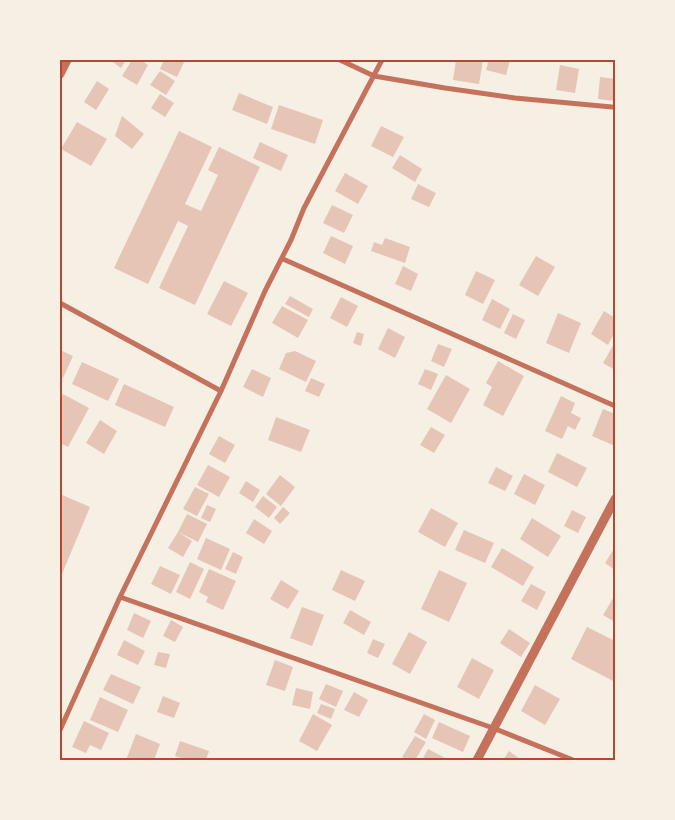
<svg xmlns="http://www.w3.org/2000/svg" width="675" height="820" font-family="Literata,serif">
  <style>
    .building { fill: #e6c5b7 }
    .lines { fill: none; stroke-linecap: round; stroke-linejoin: round }
    .minor { stroke: #c5725c; stroke-width: 5 }
    .tertiary { stroke: #c5725c; stroke-width: 9 }
    .neatline { fill: none; stroke: #b5482f; stroke-width: 2 }
  </style>
  <rect width="100%" height="100%" fill="#f6efe4"/>
  <!-- building -->
  <path class="building" d="M110,60H126L121,68Z
    M132,60H141L148,65L137,85L122,76Z
    M164,60H185L177,77L160,69Z
    M456,60H483L479,84L453,80Z
    M489,60H510L506,75L486,70Z
    M560,65L579,69L575,93L556,90Z
    M160,71L175,81L166,95L150,85Z
    M600,77L615,79V101L598,99Z
    M97,81L109,89L96,110L84,102Z
    M239,93L273,107L267,124L232,110Z
    M160,94L174,103L165,117L151,108Z
    M279,105L323,120L315,144L271,129Z
    M122,116L144,134L132,149L115,136Z
    M77,122L107,139L91,166L61,149Z
    M381,126L404,137L393,157L371,146Z
    M179,131L212,147L185,204L201,211L218,175L208,170L219,147L260,167L195,305L159,288L188,226L178,221L148,284L114,268Z
    M260,142L288,155L281,171L253,158Z
    M400,155L422,169L415,182L392,168Z
    M345,173L368,186L358,204L335,191Z
    M418,184L436,193L429,207L411,199Z
    M332,205L353,215L344,233L323,223Z
    M331,236L353,246L345,264L323,253Z
    M385,238L410,247L405,263L371,251L374,242L382,245Z
    M536,256L555,267L538,296L519,285Z
    M403,266L418,274L411,291L395,284Z
    M476,271L495,280L483,304L465,295Z
    M224,281L248,293L231,326L207,314Z
    M290,296L313,309L309,317L285,304Z
    M341,297L358,306L347,327L330,318Z
    M492,299L510,309L500,329L482,320Z
    M282,306L308,320L298,338L272,323Z
    M604,311L615,318V332L608,345L591,334Z
    M558,313L581,323L569,353L546,343Z
    M513,314L525,320L516,339L504,333Z
    M388,328L405,337L395,358L378,349Z
    M357,332L364,334L361,346L353,343Z
    M615,342V370L603,363Z
    M438,344L452,349L444,367L431,361Z
    M60,350L73,356L63,378L60,376Z
    M295,351L316,361L306,382L279,369L286,353Z
    M498,361L524,376L503,416L483,405L492,387L486,383Z
    M82,362L119,379L108,401L72,384Z
    M252,369L271,378L263,397L243,387Z
    M425,369L438,374L431,390L418,384Z
    M446,375L470,389L451,423L427,409Z
    M311,378L325,384L319,397L305,391Z
    M124,384L174,407L165,427L115,405Z
    M63,394L89,408L68,447L60,443V399Z
    M561,396L575,403L571,413L581,418L575,430L568,426L562,439L545,431Z
    M603,409L615,414V446L592,436Z
    M276,417L310,430L301,452L268,440Z
    M100,420L117,431L104,454L86,443Z
    M431,427L445,435L434,453L420,445Z
    M219,436L235,445L225,463L209,454Z
    M557,453L587,468L577,487L548,472Z
    M208,465L230,477L219,497L197,485Z
    M496,467L513,476L505,491L488,483Z
    M524,474L545,485L535,505L514,494Z
    M280,475L295,487L281,506L266,494Z
    M246,481L260,490L253,502L239,493Z
    M195,487L209,494L197,516L183,509Z
    M60,494L90,507L62,574L60,573Z
    M263,496L277,507L269,518L255,507Z
    M207,505L216,509L210,522L201,518Z
    M283,507L290,513L280,524L274,518Z
    M431,508L458,523L445,547L418,532Z
    M572,510L586,517L578,533L564,526Z
    M187,514L207,524L198,542L178,532Z
    M532,518L561,536L548,557L520,539Z
    M254,519L272,531L264,544L246,533Z
    M464,530L494,543L485,563L455,550Z
    M178,532L192,541L183,557L168,548Z
    M206,538L230,549L221,570L197,559Z
    M615,547V570L605,563Z
    M502,548L534,567L523,586L491,567Z
    M233,552L243,557L236,574L225,569Z
    M190,562L204,569L190,599L176,592Z
    M160,566L180,575L171,594L151,584Z
    M209,569L236,581L223,610L206,602L208,597L199,592Z
    M341,570L365,581L355,601L332,590Z
    M439,570L467,583L449,622L421,609Z
    M281,580L299,591L288,609L270,599Z
    M531,584L546,592L537,610L521,601Z
    M615,595V622L603,615Z
    M302,607L324,615L312,646L290,638Z
    M350,610L371,622L364,635L343,623Z
    M134,613L151,621L143,638L127,630Z
    M171,620L183,627L175,642L163,636Z
    M587,627L615,641V682L571,659Z
    M509,629L530,643L521,657L500,643Z
    M409,632L427,642L410,674L392,664Z
    M373,639L385,644L378,658L367,653Z
    M124,640L145,651L138,665L117,655Z
    M158,652L170,654L166,668L154,665Z
    M472,658L494,670L479,699L457,687Z
    M275,660L293,667L285,691L266,685Z
    M111,674L141,687L133,704L103,690Z
    M326,684L343,691L336,707L319,699Z
    M535,685L560,699L545,725L521,711Z
    M296,688L313,692L310,709L292,705Z
    M354,692L368,700L359,717L344,710Z
    M163,696L180,703L174,718L157,712Z
    M100,697L128,710L118,732L90,720Z
    M321,704L335,709L331,719L317,713Z
    M313,714L332,725L317,751L299,741Z
    M424,714L435,720L426,739L414,732Z
    M84,721L109,733L101,750L90,745L86,753L72,747Z
    M439,722L470,736L463,752L432,738Z
    M136,734L160,744L154,760H126Z
    M415,736L426,742L415,760H407L402,757Z
    M180,741L209,751L206,760H187L175,756Z
    M428,749L449,760H422Z
    M509,751L521,760H503Z"/>
  <g class="lines">
    <!-- minor -->
    <path class="minor" d="M340,60L374,76L445,88L515,98L612,107
      M283,259L615,406
      M60,303L221,391
      M120,597L493,728L573,760
      M60,730L120,597L221,391L265,291L291,240L304,208L382,60"/>
    <!-- tertiary -->
    <path class="tertiary" d="M60,74L67,60
      M477,760L615,499"/>
  </g>
  <!-- border -->
  <rect width="675" height="820" fill="none" stroke="#f6efe4" stroke-width="122"/>
  <rect x="61" y="61" width="553" height="698" class="neatline"/>
</svg>
